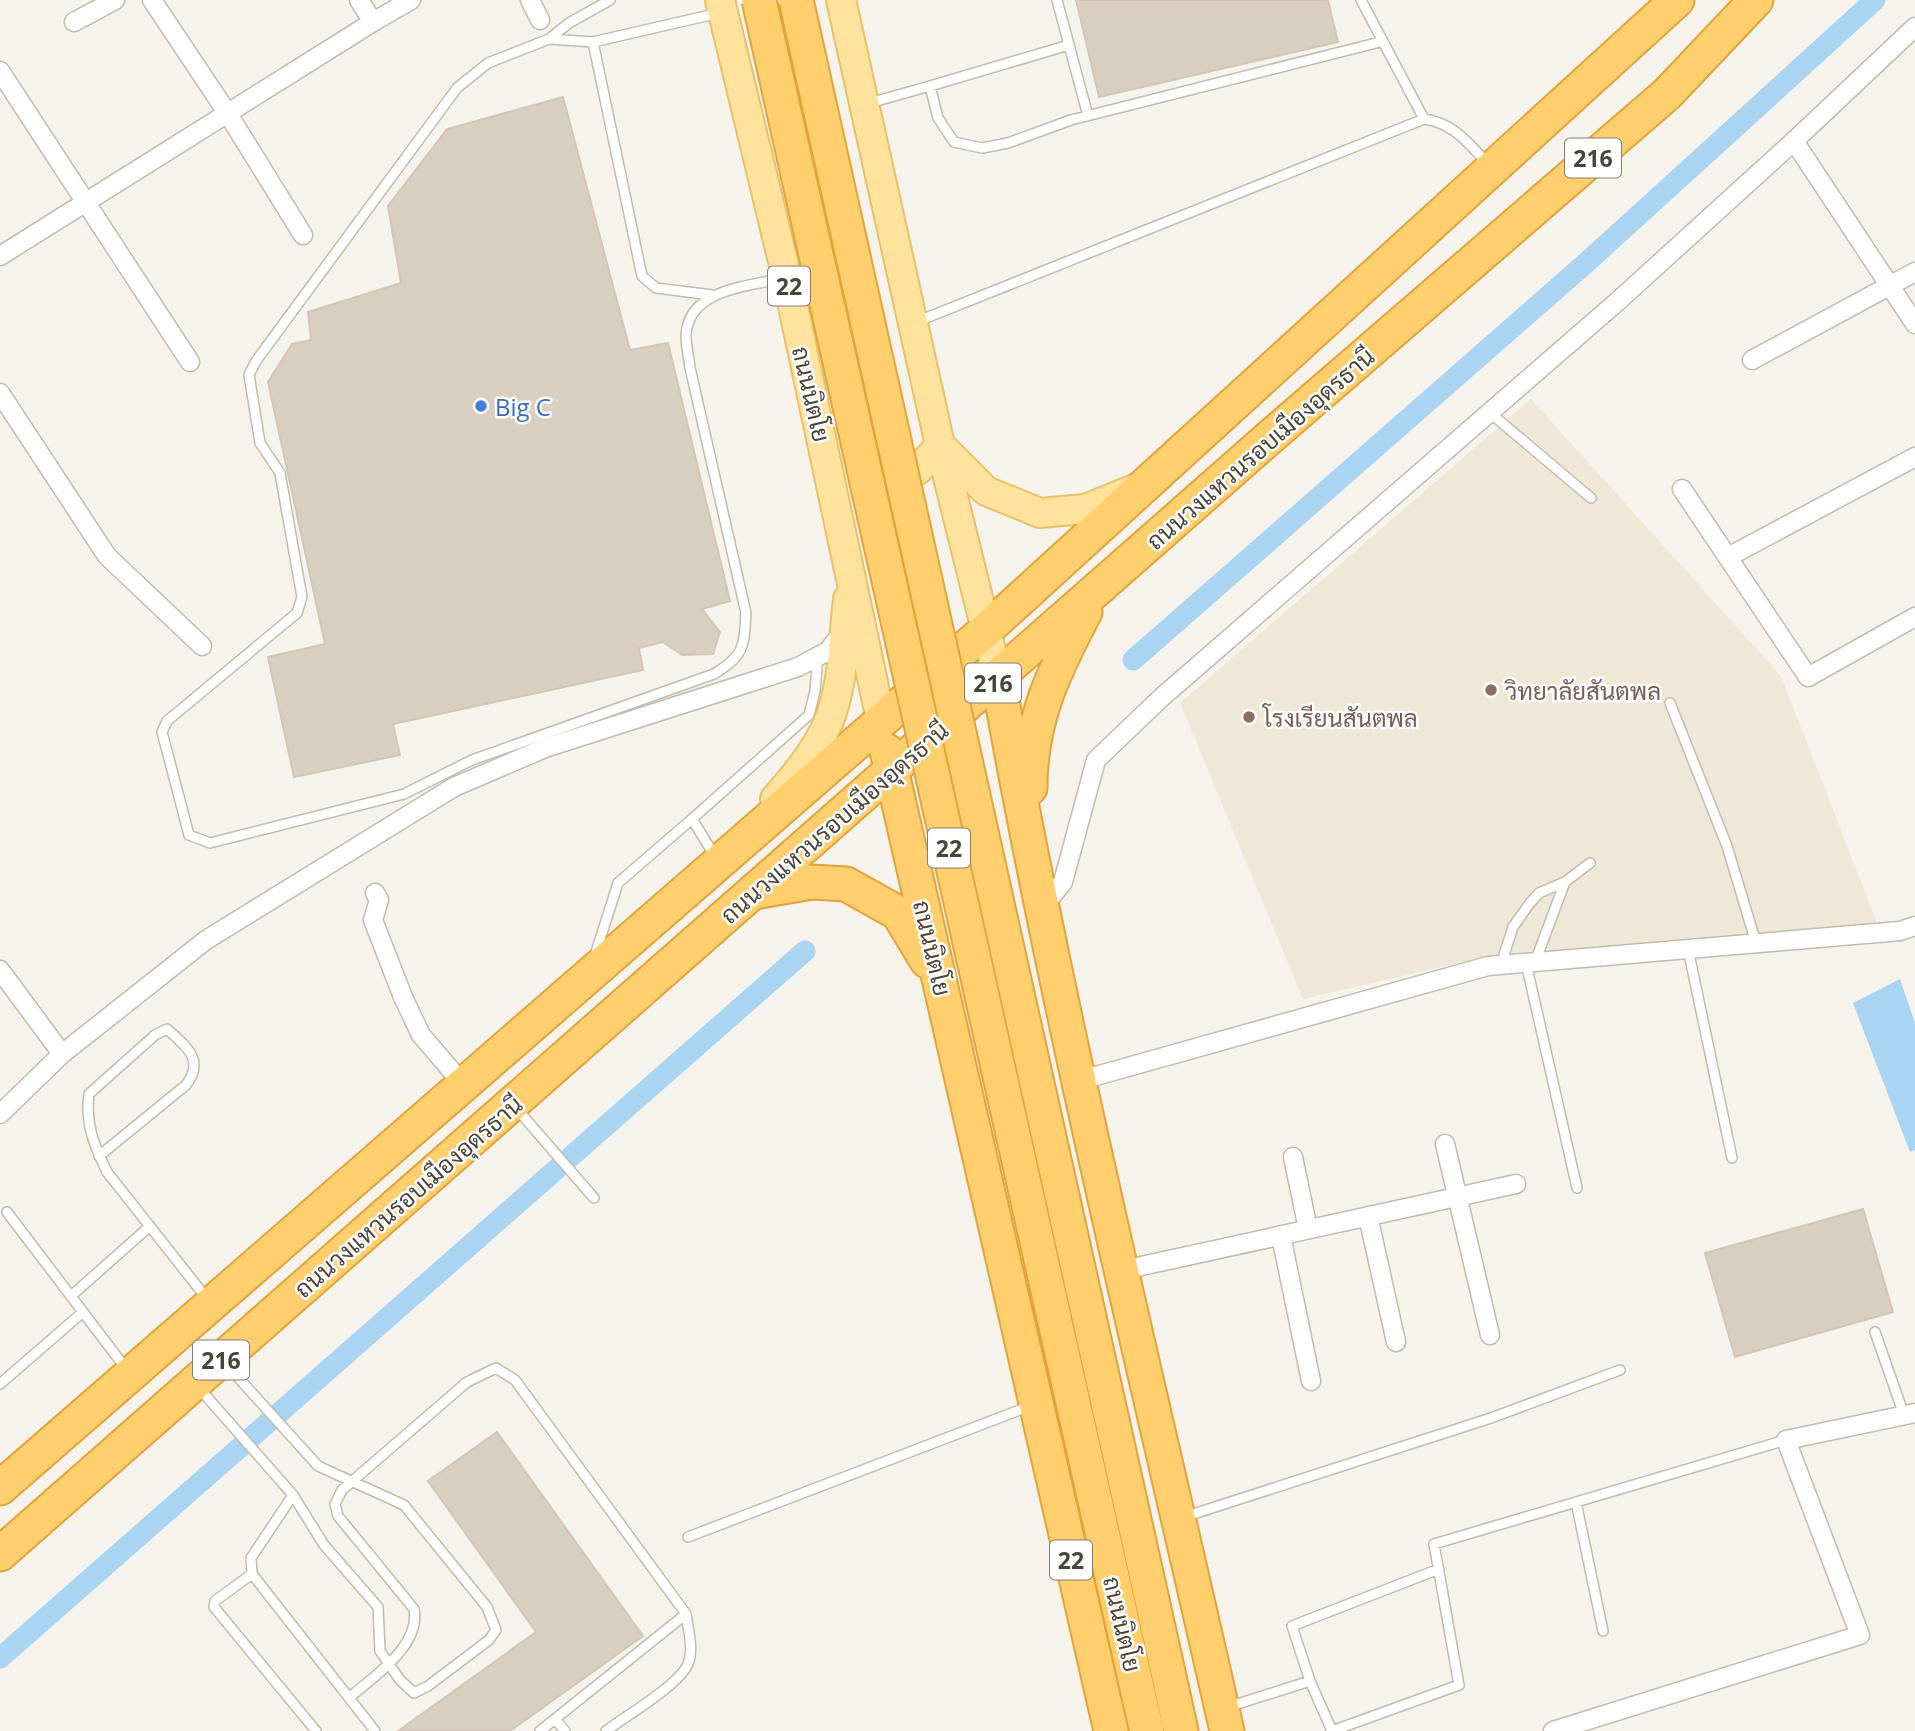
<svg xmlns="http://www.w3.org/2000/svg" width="1915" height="1731" font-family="'Open Sans',Sarabun,sans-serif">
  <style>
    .education { fill: #efe8d6 }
    .water { fill: #a9d4f2 }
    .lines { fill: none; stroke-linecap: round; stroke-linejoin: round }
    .canal { stroke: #a9d4f2; stroke-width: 21 }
    .building { fill: #d8cfc1; stroke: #d3c7b4; stroke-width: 2 }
    .lane-casing { stroke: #c2bbae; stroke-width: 12 }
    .street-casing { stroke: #c2bbae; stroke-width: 21 }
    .primary-casing { stroke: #e6c16a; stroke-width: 32 }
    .highway-casing { stroke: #e0a43c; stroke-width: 37 }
    .lane { stroke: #fff; stroke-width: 9 }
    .street { stroke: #fff; stroke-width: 18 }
    .primary { stroke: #ffe39c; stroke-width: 28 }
    .highway { stroke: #ffcf6e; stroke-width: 33 }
    .highway-bridge-casing { stroke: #e0a43c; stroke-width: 37; stroke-linecap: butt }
    .highway-bridge { stroke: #ffcf6e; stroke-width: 33 }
    .shop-dot { fill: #3f7fe0; stroke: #fff; stroke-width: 2.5 }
    .education-dot { fill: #8d6e63; stroke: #fff; stroke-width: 2.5 }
    .labels { text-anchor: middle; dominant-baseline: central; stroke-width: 5; stroke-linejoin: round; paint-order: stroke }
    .shield { fill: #fff; stroke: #817c74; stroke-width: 2 }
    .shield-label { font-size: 23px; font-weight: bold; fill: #4b4439 }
    .street-label { font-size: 24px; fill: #4b4439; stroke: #fff }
    .shop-label { font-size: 24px; fill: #366cbe; stroke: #fff; text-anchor: start }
    .education-label { font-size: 24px; fill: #785e54; stroke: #fff; text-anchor: start }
  </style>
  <rect width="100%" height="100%" fill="#f6f3ec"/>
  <!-- education -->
  <path class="education" d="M1531,399L1781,676L1877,923L1489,956L1303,999L1180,703Z"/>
  <!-- water -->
  <path class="water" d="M1900,979L1915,1023V1150L1910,1152L1853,1003Z"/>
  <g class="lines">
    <!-- canal -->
    <path class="canal" d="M1133,660L1586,263L1875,0
      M0,1658L805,951"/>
  </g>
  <!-- building -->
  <path class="building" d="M1076,0H1328L1338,42L1099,97Z
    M563,97L630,350L668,343L730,601L702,609L720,632L713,654L682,655L663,642L639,648L643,670L393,724L400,755L294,777L268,657L325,644L268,382L292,344L311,340L308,312L401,283L388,206L447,129Z
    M1863,1209L1893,1312L1735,1357L1705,1253Z
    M497,1432L643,1636L510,1731H398L536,1632L428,1481Z"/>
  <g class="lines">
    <!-- lane casing -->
    <g class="lane-casing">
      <path id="lane" d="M610,0L569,23L549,39L488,63L457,88L256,361L249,375L260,443L280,473L302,597L297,613L167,721L162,732L189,835L210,843L404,794L472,760L714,674C744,656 744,647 746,613L690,368C689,358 686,346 686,335C689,288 751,286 785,278
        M1057,0L1088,116
        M1361,0L1424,119
        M549,39L593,42L719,13
        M593,42L642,276L656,288L712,295
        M930,86L1069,45
        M866,104L930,86L938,118L954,142L982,148L1008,143L1071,120L1380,42
        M916,322L1424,119C1454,123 1468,143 1489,165
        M1489,412L1591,498
        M1670,703L1727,846L1756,943
        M716,858L692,819L809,715L815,691L818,656
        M1688,949L1732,1158
        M595,955L618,883L692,819
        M1535,962L1565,882
        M1526,963L1577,1188
        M1501,964L1513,927L1530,903L1539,893L1565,882L1590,863
        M517,1109L594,1198
        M99,1156L186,1085C205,1060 187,1047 167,1029L155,1035L89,1094C85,1124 94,1145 107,1172L208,1300
        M7,1212L127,1370
        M71,1296L150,1226
        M1875,1332L1904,1415
        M0,1384L83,1312
        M199,1388L293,1495L324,1545L378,1607L380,1651L400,1680L414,1693L428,1686L489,1640L496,1630L487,1607L404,1505L318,1466L225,1363
        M293,1495L251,1558L252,1574L375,1731
        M1576,1502L1603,1631
        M1184,1517L1491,1418L1620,1370
        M688,1537L1030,1406
        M1439,1569L1292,1626L1310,1681L1332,1731L1459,1685L1434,1544L1786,1440
        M252,1574L215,1601L214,1607L316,1731
        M349,1698C374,1676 421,1646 414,1609L338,1516L335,1504L342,1490L467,1382L496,1368L515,1380L686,1614C688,1629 694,1649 688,1664C678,1686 627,1715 606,1731
        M1228,1707L1310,1681
        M555,1719L565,1731
        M540,1731L686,1614"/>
    </g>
    <!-- street casing -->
    <g class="street-casing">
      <path id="street" d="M152,0L228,114L303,235
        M359,0L373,22L411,0
        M530,0L540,20
        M74,22L115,0
        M1915,27L1794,141L1915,324
        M0,71L190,362
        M0,256L373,22
        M1752,360L1915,272
        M0,393L107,556L202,646
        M1682,489L1808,677L1915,617
        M1728,557L1915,457
        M375,893L379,900L373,920L403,997L421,1035L463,1084
        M1041,909L1063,882L1096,760L1162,697L1618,301L1794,141
        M0,970L62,1054L206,940L454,787L545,748L798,667L828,651L842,633
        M1078,1081L1488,966L1900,931L1915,926
        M0,1114L62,1054
        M1445,1144L1490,1335
        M1293,1157L1308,1229
        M1368,1216L1396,1342
        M1281,1236L1311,1381
        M1123,1270L1516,1184
        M1553,1731L1860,1635L1786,1440L1915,1413"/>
    </g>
    <!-- primary casing -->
    <g class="primary-casing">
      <path id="primary" d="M720,0L787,278L881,720
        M841,0L940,445L998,678
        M942,447L986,491L1040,513L1085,509L1137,488
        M882,480L918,470L940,445
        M775,799C795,776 816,751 828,723C844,685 843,640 848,599"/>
    </g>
    <!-- highway casing -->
    <g class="highway-casing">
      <path id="highway" d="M998,678C1061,1032 1148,1381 1227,1731
        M887,751L1111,1731
        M1030,788C1030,719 1054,671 1085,612
        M754,892L812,882L846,884L898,913L927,961
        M0,1488L986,630L1677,0
        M0,1554L1277,431L1667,94L1756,0
        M1172,1690L1181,1731
        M1139,1697L1147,1731"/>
    </g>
    <!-- lane -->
    <use href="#lane" class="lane"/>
    <!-- street -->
    <use href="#street" class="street"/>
    <!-- primary -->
    <use href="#primary" class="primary"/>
    <!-- highway -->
    <use href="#highway" class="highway"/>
    <!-- highway-bridge casing -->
    <g class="highway-bridge-casing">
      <path id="highway-bridge" d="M759,0L1139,1697
        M796,0L1172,1690"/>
    </g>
    <!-- highway-bridge -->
    <use href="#highway-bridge" class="highway-bridge"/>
  </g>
  <!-- markers -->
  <circle class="shop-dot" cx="481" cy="406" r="7"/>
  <g class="education-dot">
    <circle cx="1491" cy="690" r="7"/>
    <circle cx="1249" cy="717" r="7"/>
  </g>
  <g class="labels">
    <!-- shield labels -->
    <g class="shield">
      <rect x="1565" y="138.5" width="56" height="39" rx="5"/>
      <rect x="768" y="266.5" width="42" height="39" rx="5"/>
      <rect x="965" y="663.5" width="56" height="39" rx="5"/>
      <rect x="928" y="828.5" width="42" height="39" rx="5"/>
      <rect x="193" y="1340.5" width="56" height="39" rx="5"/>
      <rect x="1050" y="1540.5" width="42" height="39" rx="5"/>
    </g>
    <g class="shield-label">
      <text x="1593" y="158">216</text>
      <text x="789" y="286">22</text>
      <text x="993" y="683">216</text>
      <text x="949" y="848">22</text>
      <text x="221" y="1360">216</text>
      <text x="1071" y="1560">22</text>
    </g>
    <!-- street labels -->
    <g class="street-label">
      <text transform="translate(812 394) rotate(77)">ถนนนิตโย</text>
      <text transform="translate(1260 448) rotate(-41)">ถนนวงแหวนรอบเมืองอุดรธานี</text>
      <text transform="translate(834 822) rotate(-41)">ถนนวงแหวนรอบเมืองอุดรธานี</text>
      <text transform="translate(933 948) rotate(77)">ถนนนิตโย</text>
      <text transform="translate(408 1196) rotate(-41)">ถนนวงแหวนรอบเมืองอุดรธานี</text>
      <text transform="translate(1123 1624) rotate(77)">ถนนนิตโย</text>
    </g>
    <!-- shop labels -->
    <g class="shop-label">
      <text x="495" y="406">Big C</text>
    </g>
    <!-- education labels -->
    <g class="education-label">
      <text x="1505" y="690">วิทยาลัยสันตพล</text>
      <text x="1263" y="717">โรงเรียนสันตพล</text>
    </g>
  </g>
</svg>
